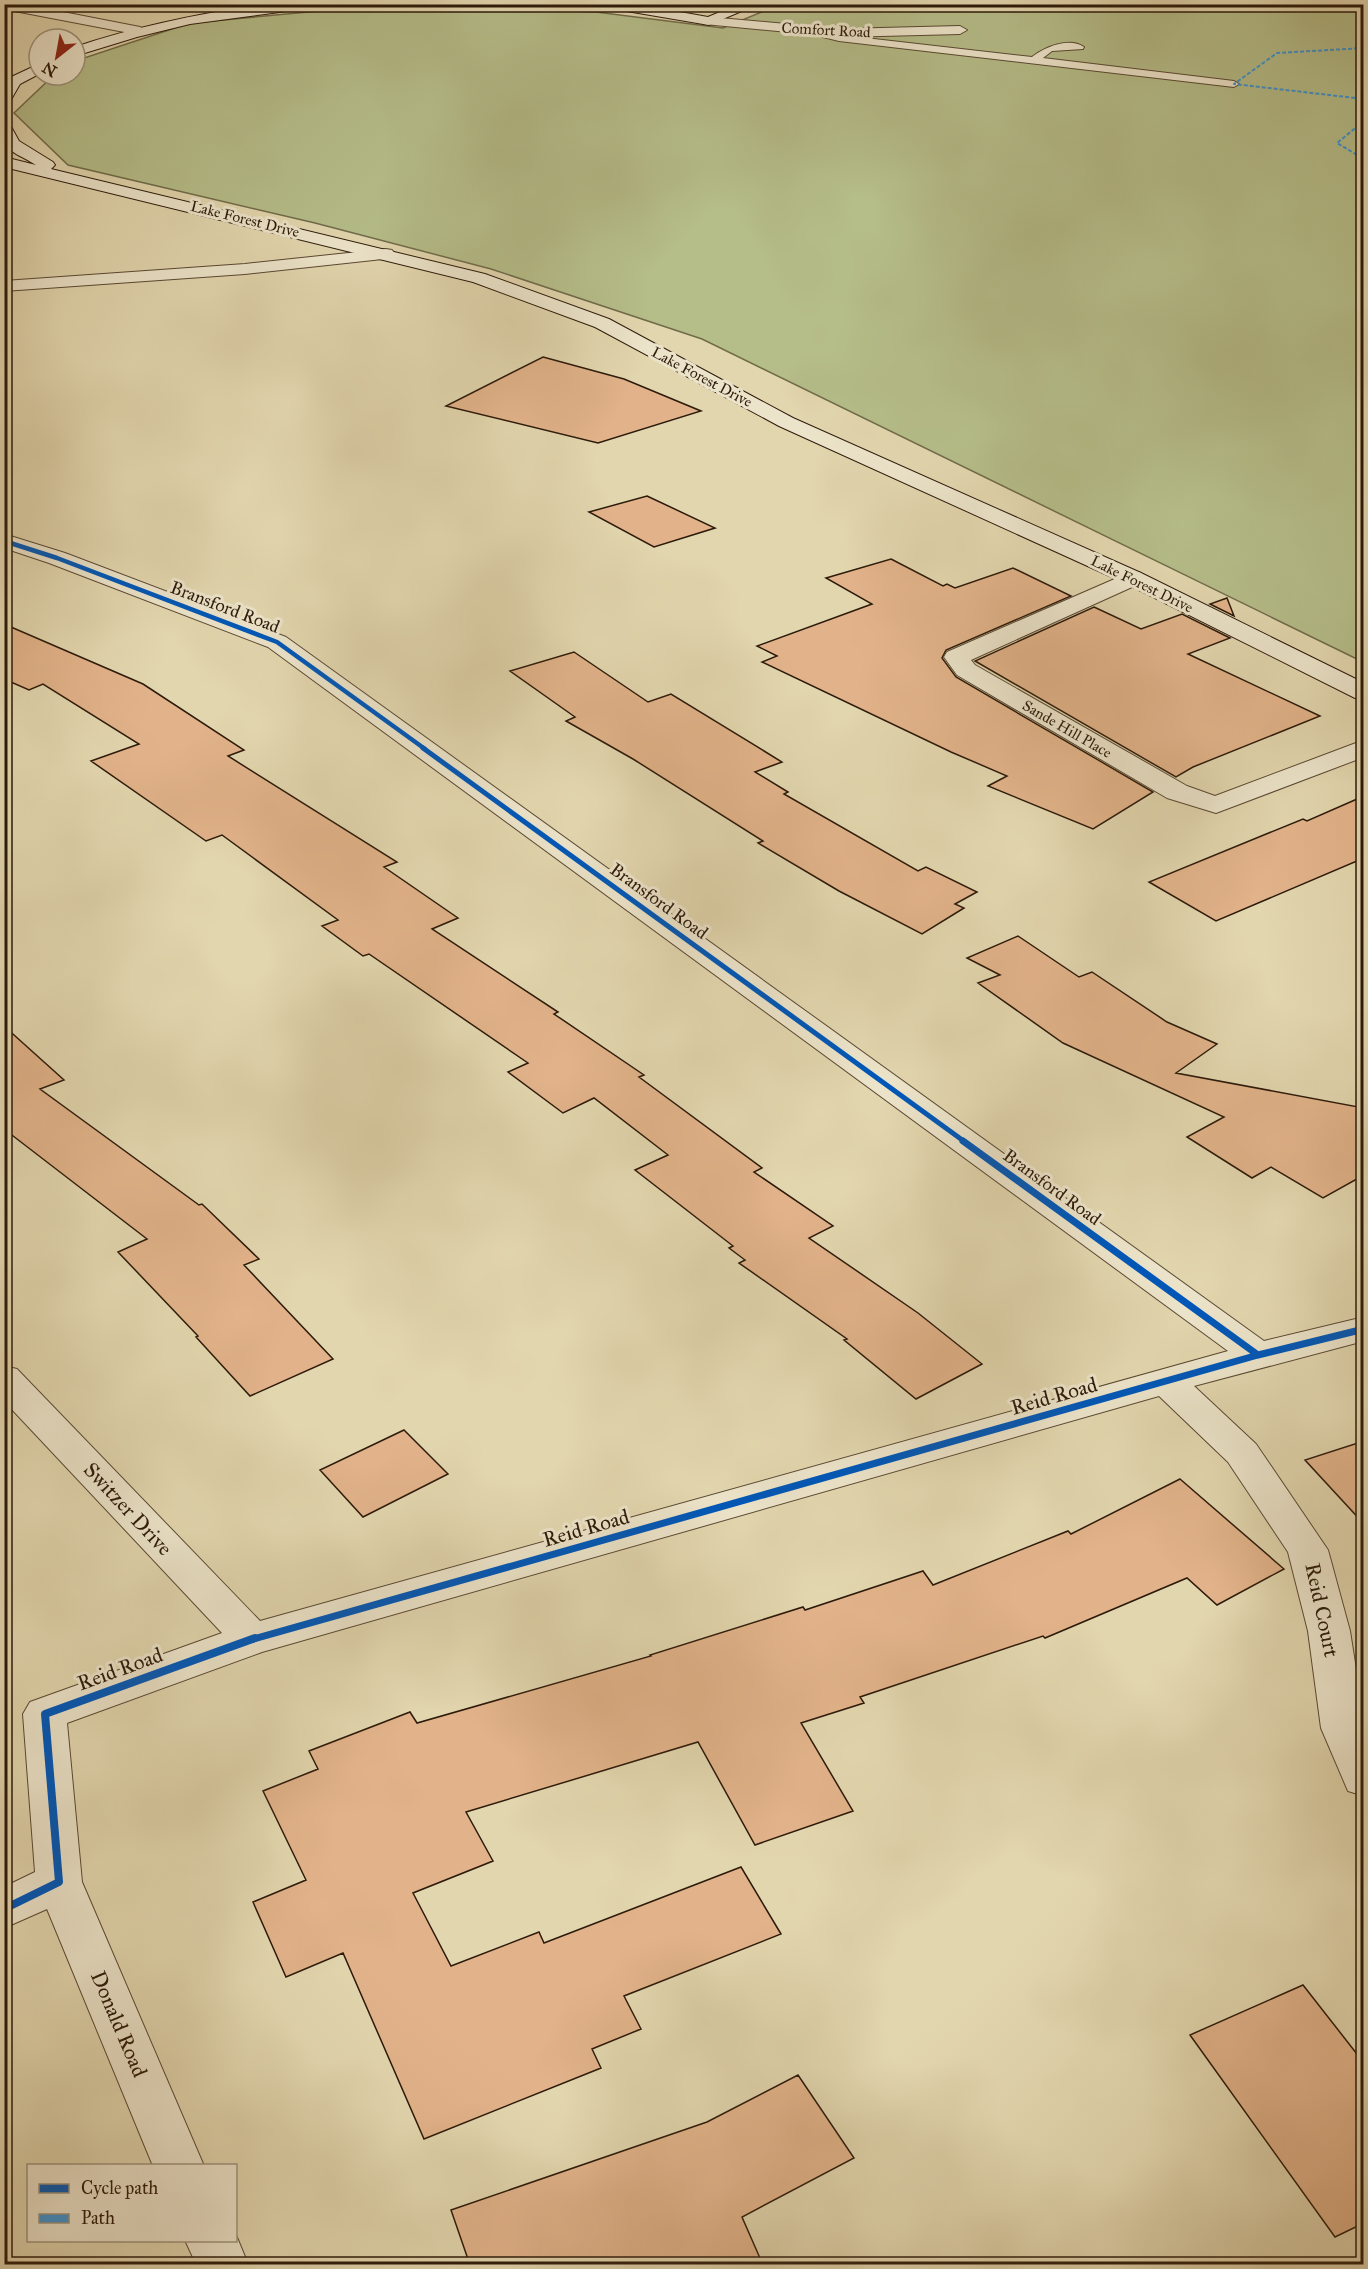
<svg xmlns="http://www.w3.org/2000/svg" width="1368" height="2269" font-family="'IM FELL Great Primer',serif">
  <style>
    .green { fill: #b5bd89; stroke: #706c4a; stroke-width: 1.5 }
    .building { fill: #e2b38a; stroke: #2c1a0a; stroke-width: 1.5 }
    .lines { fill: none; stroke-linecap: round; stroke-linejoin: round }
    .lane-casing { stroke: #5a4933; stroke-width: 2 }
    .street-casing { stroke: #5a4933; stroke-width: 2 }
    .secondary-casing { stroke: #2c1a0a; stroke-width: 2 }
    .lane { fill: #ece4ca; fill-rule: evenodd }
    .street { fill: #ece4ca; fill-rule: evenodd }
    .secondary { fill: #ece4ca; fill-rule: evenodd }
    .quiet { stroke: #3c94d2; stroke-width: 2; stroke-dasharray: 4 2; stroke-linecap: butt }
    .cycleway-far3-casing { stroke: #ece4ca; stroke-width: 8 }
    .cycleway-far2-casing { stroke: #ece4ca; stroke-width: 8 }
    .cycleway-far1-casing { stroke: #ece4ca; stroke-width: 10 }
    .cycleway-casing { stroke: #ece4ca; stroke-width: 12 }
    .cycleway-far3 { stroke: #0057b8; stroke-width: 4.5 }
    .cycleway-far2 { stroke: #0057b8; stroke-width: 5 }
    .cycleway-far1 { stroke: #0057b8; stroke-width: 7 }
    .cycleway { stroke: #0057b8; stroke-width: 8 }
    .labels { text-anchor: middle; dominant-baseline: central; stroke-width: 6; stroke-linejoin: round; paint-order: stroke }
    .far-street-label { font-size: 15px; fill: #2c1a0a; stroke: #ece4ca }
    .street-label { font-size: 18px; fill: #2c1a0a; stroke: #ece4ca }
    .near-street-label { font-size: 21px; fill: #2c1a0a; stroke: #ece4ca }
  </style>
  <rect width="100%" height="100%" fill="#e2d6ae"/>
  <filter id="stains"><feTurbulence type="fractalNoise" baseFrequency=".00333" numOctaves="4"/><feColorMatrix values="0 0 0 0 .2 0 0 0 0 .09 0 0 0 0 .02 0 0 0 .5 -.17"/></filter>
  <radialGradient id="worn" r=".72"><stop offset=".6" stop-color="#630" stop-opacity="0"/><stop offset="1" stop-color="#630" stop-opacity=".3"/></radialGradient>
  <!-- green -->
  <path class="green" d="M781,4L1363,5V662L702,339L491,269L315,223L68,165L14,113L54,75H75V61L190,23L384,5L596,12L723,28Z"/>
  <!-- building -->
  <path class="building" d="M543,357L624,379L701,411L598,443L446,406Z
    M647,496L715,528L654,547L589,512Z
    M891,559L943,586L947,584L955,588L1013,568L1071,596L946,650L942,658L956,677L1153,792L1093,829L988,786L1007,776L951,752L762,662L777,656L757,646L872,604L826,578Z
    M1227,598L1234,616L1210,604Z
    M1094,607L1141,629L1182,614L1230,638L1188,654L1320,716L1193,767L1176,777L975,661Z
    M4,624L143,684L244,750L228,756L397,862L384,867L458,918L432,929L558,1012L554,1014L644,1075L639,1077L762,1168L754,1172L833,1226L809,1238L918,1313L982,1364L916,1399L844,1340L847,1339L739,1263L745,1260L729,1248L733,1246L635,1170L668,1155L594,1098L563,1113L508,1072L528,1063L369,954L363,956L322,926L338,920L222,835L206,841L91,761L139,744L43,684L29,690L4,679Z
    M574,652L648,702L671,694L782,762L755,772L788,792L784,794L918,871L926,867L977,892L955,904L964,908L922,934L839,891L758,843L763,841L633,759L566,721L575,717L510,671Z
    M1364,796V858L1216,921L1149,882L1303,819L1307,821Z
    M1018,936L1079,977L1092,972L1167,1022L1217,1044L1176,1073L1364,1108V1175L1323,1198L1271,1167L1252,1178L1187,1137L1224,1117L1063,1043L978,983L1000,975L967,958Z
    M4,1026L64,1080L40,1089L199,1205L202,1204L259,1259L244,1265L333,1359L250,1396L196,1337L198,1336L118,1252L147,1239L4,1129Z
    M404,1430L448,1474L363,1517L320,1470Z
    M1364,1441V1524L1305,1460Z
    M1180,1479L1284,1569L1217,1605L1187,1578L1045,1638L1043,1636L860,1697L864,1703L801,1723L853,1811L755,1845L698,1742L466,1812L493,1861L413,1893L451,1966L539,1932L544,1943L741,1867L781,1934L624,1996L641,2029L592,2049L601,2068L424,2139L343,1953L286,1977L253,1902L306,1880L263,1791L318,1769L309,1751L410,1712L417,1723L651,1656L650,1655L803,1607L805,1610L923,1571L933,1585L1068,1531L1071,1534Z
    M1303,1985L1364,2063V2223L1335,2237L1190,2035Z
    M798,2075L854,2158L742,2217L763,2265H470L451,2210L707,2122Z"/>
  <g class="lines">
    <!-- lane casing -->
    <g class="lane-casing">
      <path id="lane" d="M814,29L839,35L1032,57C1045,47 1069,37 1084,47L1083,49L1052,51L1043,58L1234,81L1239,84L1234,87L839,41L811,34V30Z"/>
    </g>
    <!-- street casing -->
    <g class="street-casing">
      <path id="street" d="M4,4H22L140,27L147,31L140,35L4,9Z
        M709,17L841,29L960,26L967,30L960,34L841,37L704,24L702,21L704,18Z
        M386,249L392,250L395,254L392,258L245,274L4,291V281L245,264Z
        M4,534L65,553L286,637L1264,1341L1364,1317V1341L1194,1386L1256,1444L1328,1550L1350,1631L1364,1720V1796L1348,1791L1321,1728L1308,1631L1288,1552L1228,1462L1159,1396L262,1652L67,1723L82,1882L204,2166H153L47,1909L4,1928V1887L35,1872L23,1714L30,1702L222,1633L4,1401V1366L17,1369L260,1621L1228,1351L268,647L49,563L4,548Z
        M1133,571L1141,573L1145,578L1141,583L971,660L975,665L1187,786L1215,796L1364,740V757L1216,813L1167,798L957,675L944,657L947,652Z
        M236,2235L248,2264H196L185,2240H236Z"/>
    </g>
    <!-- secondary casing -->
    <g class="secondary-casing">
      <path id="secondary" d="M267,4H315L309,8L190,24L137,37L75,56V47C138,26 202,13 267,4Z
        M603,4H635L708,17L739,4H758L709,25L609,8Z
        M39,64V74L20,84L9,103L4,104V85L9,78Z
        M4,122L9,123L19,141L53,162L55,165L51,169L485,274L609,319L793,418L1141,573L1364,683V700L1355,698L1125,583L779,426L595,327L473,282L4,167V157L36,165C10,149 4,154 4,122Z"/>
    </g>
    <!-- lane -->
    <use href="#lane" class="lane"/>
    <!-- street -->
    <use href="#street" class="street"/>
    <!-- secondary -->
    <use href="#secondary" class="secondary"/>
    <!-- quiet -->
    <path class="quiet" d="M1364,48L1277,53L1234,84L1364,99
      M1364,121L1337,143L1364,159"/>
    <!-- cycleway-far3 casing -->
    <g class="cycleway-far3-casing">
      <path id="cycleway-far3" d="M4,541L57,558L277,642L425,749"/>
    </g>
    <!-- cycleway-far2 casing -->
    <g class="cycleway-far2-casing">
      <path id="cycleway-far2" d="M423,748L965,1142"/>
    </g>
    <!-- cycleway-far1 casing -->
    <g class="cycleway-far1-casing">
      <path id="cycleway-far1" d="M963,1141L1258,1355
        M250,1640L1258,1355L1364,1329"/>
    </g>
    <!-- cycleway casing -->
    <g class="cycleway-casing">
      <path id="cycleway" d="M4,1909L59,1882L45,1714L255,1638"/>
    </g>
    <!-- cycleway-far3 -->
    <use href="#cycleway-far3" class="cycleway-far3"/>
    <!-- cycleway-far2 -->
    <use href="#cycleway-far2" class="cycleway-far2"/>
    <!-- cycleway-far1 -->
    <use href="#cycleway-far1" class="cycleway-far1"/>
    <!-- cycleway -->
    <use href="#cycleway" class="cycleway"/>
  </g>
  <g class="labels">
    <!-- far-street labels -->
    <g class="far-street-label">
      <text transform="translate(826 30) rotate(3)">Comfort Road</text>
      <text transform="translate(245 219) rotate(14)">Lake Forest Drive</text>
      <text transform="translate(702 377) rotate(28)">Lake Forest Drive</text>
      <text transform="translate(1142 584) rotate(26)">Lake Forest Drive</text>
      <text transform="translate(1067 729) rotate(30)">Sande Hill Place</text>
    </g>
    <!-- street labels -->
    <g class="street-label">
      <text transform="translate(225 607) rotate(21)">Bransford Road</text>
      <text transform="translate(659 901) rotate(36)">Bransford Road</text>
      <text transform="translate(1052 1187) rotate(36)">Bransford Road</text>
    </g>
    <!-- near-street labels -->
    <g class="near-street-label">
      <text transform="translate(1054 1396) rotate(-16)">Reid Road</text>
      <text transform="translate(128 1509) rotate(47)">Switzer Drive</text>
      <text transform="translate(586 1528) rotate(-16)">Reid Road</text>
      <text transform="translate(1322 1610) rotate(78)">Reid Court</text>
      <text transform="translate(120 1669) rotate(-20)">Reid Road</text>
      <text transform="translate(119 2024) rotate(67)">Donald Road</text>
    </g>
  </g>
  <!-- margin -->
  <rect width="1368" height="2269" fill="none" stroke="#e2d6ae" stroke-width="24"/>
  <rect x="6" y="6" width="1356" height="2257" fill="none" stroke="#2c1a0a" stroke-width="3"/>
  <rect x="12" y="12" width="1344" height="2245" fill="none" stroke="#2c1a0a" stroke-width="1.5"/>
  <!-- legend -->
  <rect x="27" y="2164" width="210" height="78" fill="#ece4ca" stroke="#9f937d" stroke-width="1.5"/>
  <rect x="39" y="2184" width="30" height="9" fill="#0057b8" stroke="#9f937d" stroke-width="1.5"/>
  <text x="81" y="2194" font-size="18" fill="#2c1a0a">Cycle path</text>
  <rect x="39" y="2214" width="30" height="9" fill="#3c94d2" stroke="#9f937d" stroke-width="1.5"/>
  <text x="81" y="2224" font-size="18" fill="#2c1a0a">Path</text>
  <!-- north arrow -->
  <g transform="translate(57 57) rotate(211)"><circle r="28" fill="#ece4ca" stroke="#9f937d" stroke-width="1.5"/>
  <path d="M0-4.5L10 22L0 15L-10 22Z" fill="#8f2418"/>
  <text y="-9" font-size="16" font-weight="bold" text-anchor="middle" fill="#2c1a0a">N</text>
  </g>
  <rect width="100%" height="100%" filter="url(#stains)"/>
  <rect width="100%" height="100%" fill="url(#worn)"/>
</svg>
